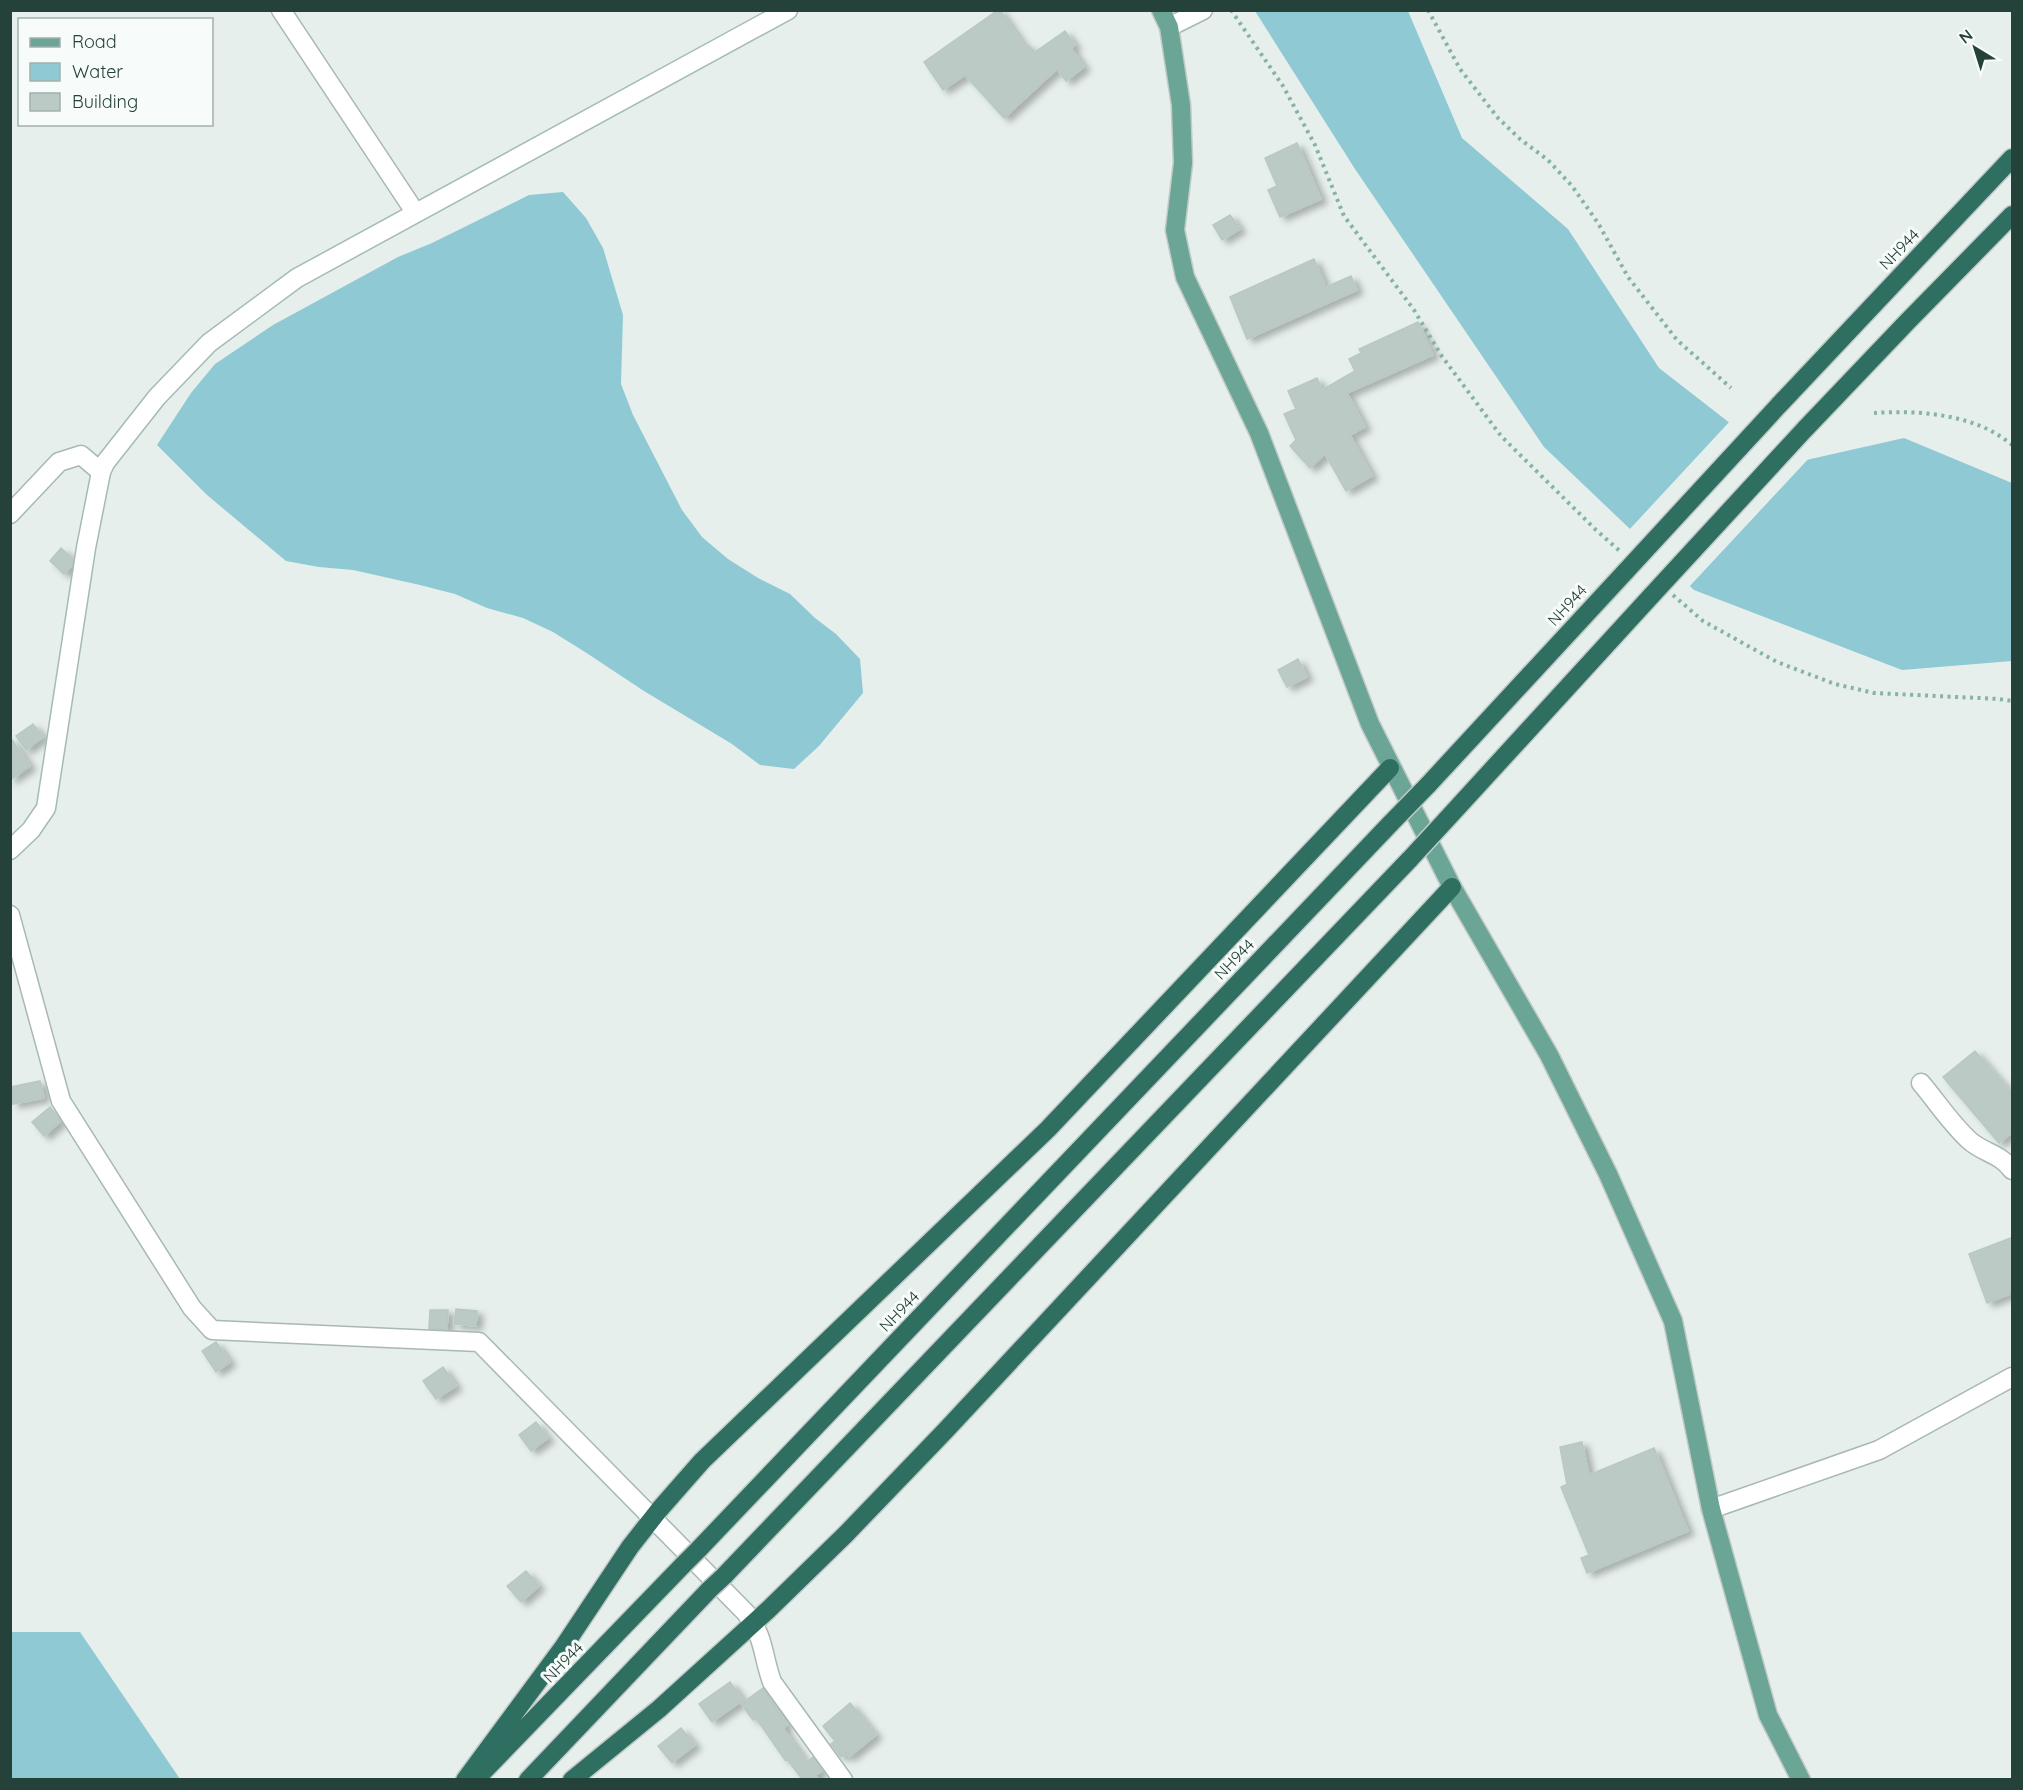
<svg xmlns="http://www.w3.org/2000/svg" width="2023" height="1790" font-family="Quicksand,sans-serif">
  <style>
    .water { fill: #8ec9d4 }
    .pier { fill: #e6efeb }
    .building { fill: #bbcac4; stroke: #b8c9c2; stroke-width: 1.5; filter: url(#shadow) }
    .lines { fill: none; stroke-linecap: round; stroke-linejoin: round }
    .street-casing { stroke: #a8b8b2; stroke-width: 21 }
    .secondary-casing { stroke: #a4bbb3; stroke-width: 21 }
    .primary-casing { stroke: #c2cac8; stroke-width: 21 }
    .highway-casing { stroke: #c2cac8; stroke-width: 21 }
    .path { stroke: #86b3a5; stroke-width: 4; stroke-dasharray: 3 4.5; stroke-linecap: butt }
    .street { stroke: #fff; stroke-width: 18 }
    .secondary { stroke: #fff; stroke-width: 18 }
    .primary { stroke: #6aa596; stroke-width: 18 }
    .highway { stroke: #2f6f62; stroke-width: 18 }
    .highway-bridge-casing { stroke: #c2cac8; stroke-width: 21; stroke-linecap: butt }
    .highway-bridge { stroke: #2f6f62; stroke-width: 18 }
    .labels { text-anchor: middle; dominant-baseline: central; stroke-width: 6; stroke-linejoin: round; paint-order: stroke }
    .street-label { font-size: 16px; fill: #24423a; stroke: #f7fbf9 }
  </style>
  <defs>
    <filter id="shadow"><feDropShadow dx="6" dy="4" stdDeviation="3" flood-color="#0004"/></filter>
  </defs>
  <rect width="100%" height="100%" fill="#e6efeb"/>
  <!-- water -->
  <path class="water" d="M1255,11H1408L1462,138L1568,229L1659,368L1784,465L1904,438L2012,483V661L1902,670L1694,590L1544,447L1355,169Z
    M563,192L586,218L603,248L623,315L621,384L633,415L682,510L702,537L728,559L758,578L790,594L815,618L836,634L860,659L863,693L819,746L794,769L760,765L732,744L644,691L585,652L553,632L523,618L487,608L455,594L420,585L353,570L319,567L286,561L207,495L157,445L191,393L215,364L273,325L398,257L432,243L529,195Z
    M11,1632H80L180,1779H11Z"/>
  <!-- pier -->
  <path class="pier" d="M1731,420L1785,462L1811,456L1688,588L1628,531Z"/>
  <!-- building -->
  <path class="building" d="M998,10H1000L1025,47L1028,45L1035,52L1065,31L1075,45L1071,48L1084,67L1066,81L1057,69L1004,118L965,75L943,90L924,62Z
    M1297,143L1321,199L1280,217L1268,190L1277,186L1265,158Z
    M1230,215L1240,229L1222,240L1213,225Z
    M1314,259L1326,287L1351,276L1357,290L1247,339L1230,297Z
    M1418,322L1433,355L1347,393L1365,427L1350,435L1372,476L1346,491L1325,454L1310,468L1290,446L1296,440L1284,414L1296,409L1288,391L1317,378L1322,390L1355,371L1349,359L1361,353L1359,349Z
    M61,548L73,559L72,566L64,574L50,561Z
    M1298,659L1307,677L1287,687L1278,670Z
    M33,724L43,737L26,750L16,736Z
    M10,737L30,766L10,780Z
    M1975,1051L2013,1095V1132L1999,1143L1943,1077Z
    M40,1081L44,1098L13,1104L10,1087Z
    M50,1107L61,1121L44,1136L32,1122Z
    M2013,1237V1293L1987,1303L1969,1254Z
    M456,1309L477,1311L476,1326L454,1324Z
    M430,1310H448L447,1329H429Z
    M216,1342L230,1362L216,1372L202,1351Z
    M443,1367L456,1386L436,1399L423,1381Z
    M536,1422L548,1438L531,1451L519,1435Z
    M1582,1442L1589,1475L1654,1448L1688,1531L1587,1573L1581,1558L1589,1555L1561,1487L1567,1484L1560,1447Z
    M526,1571L539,1586L521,1602L507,1586Z
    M730,1682L743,1700L712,1722L699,1704Z
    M763,1688L787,1725L783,1728L806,1762L813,1757L822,1771L816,1775L817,1779H802L787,1759L785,1760L756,1718L753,1720L741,1704Z
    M850,1703L876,1735L849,1757L846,1754L841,1757L831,1744L835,1741L823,1726Z
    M681,1728L695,1745L672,1763L658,1746Z"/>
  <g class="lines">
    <!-- street casing -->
    <g class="street-casing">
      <path id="street" d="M281,10L415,212
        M1169,27L1203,10
        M10,514L59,462L81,455L101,472
        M10,915L61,1101L192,1308L212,1330L479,1342L746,1613C765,1638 762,1654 772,1682L843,1780
        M1921,1083C1937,1102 1952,1125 1970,1141C1984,1153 2001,1154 2012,1170
        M1711,1509L1879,1450L2012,1377"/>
    </g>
    <!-- secondary casing -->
    <g class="secondary-casing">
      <path id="secondary" d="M10,850L31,830L46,808L86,548L101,472L105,463L157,397L209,343L297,278L788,10"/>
    </g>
    <!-- primary casing -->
    <g class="primary-casing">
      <path id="primary" d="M1161,10L1169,27L1181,105L1183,163L1175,230L1185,277L1259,433L1370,724L1452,887L1549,1055L1608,1174L1673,1321L1711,1509L1768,1715L1801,1780"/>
    </g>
    <!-- highway casing -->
    <g class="highway-casing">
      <path id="highway" d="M1779,405L2012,158
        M1805,429L1908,321L2012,215
        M1428,785L1626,571
        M1446,820L1652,595
        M698,1550L1391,823
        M724,1576L1410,859
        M479,1776L684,1564
        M465,1780L564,1646L630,1547L659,1510L702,1461L1048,1129L1390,768
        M528,1780L710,1589
        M572,1780L659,1709L768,1610L846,1534L946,1430L1452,887"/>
    </g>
    <!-- path -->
    <path class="path" d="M1231,10L1283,86L1315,145L1344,216L1414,310L1441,355L1501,436L1596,530L1621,552
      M1428,10L1460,69L1498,118L1520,139L1548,160L1572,186L1598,223L1628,277L1677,340L1731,388
      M1874,413C1919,410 1976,414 2012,445
      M1673,595L1703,621L1777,662L1835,684L1874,693L1999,699L2012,701"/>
    <!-- street -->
    <use href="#street" class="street"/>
    <!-- secondary -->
    <use href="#secondary" class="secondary"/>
    <!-- primary -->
    <use href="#primary" class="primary"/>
    <!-- highway -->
    <use href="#highway" class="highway"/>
    <!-- highway-bridge casing -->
    <g class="highway-bridge-casing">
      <path id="highway-bridge" d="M1626,571L1779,405
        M1652,595L1805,429
        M1391,823L1428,785
        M1410,859L1446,820
        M684,1564L698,1550
        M710,1589L724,1576"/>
    </g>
    <!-- highway-bridge -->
    <use href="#highway-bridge" class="highway-bridge"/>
  </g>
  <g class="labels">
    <!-- street labels -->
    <g class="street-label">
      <text transform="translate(1899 249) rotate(-46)">NH944</text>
      <text transform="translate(1567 605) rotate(-47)">NH944</text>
      <text transform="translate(1234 959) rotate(-46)">NH944</text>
      <text transform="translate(899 1311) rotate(-46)">NH944</text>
      <text transform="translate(563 1662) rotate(-46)">NH944</text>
    </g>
  </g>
  <!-- border -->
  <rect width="2023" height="1790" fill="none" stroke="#24423a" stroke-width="24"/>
  <!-- legend -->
  <rect x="18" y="18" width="195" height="108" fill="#f7fbf9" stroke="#a3b1ad" stroke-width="1.5"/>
  <rect x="30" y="38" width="30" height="9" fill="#6aa596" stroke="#a3b1ad" stroke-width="1.5"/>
  <text x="72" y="48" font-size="18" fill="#24423a">Road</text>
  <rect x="30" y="63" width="30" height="18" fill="#8ec9d4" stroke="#a3b1ad" stroke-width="1.5"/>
  <text x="72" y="78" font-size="18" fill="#24423a">Water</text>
  <rect x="30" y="93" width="30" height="18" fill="#bbcac4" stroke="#a3b1ad" stroke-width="1.5"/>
  <text x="72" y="108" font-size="18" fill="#24423a">Building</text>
  <!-- north arrow -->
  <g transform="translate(1975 48) rotate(322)" stroke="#f7fbf9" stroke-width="4.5" paint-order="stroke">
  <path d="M0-4.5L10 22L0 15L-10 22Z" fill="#24423a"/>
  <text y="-9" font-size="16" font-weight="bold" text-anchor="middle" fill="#24423a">N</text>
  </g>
</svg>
